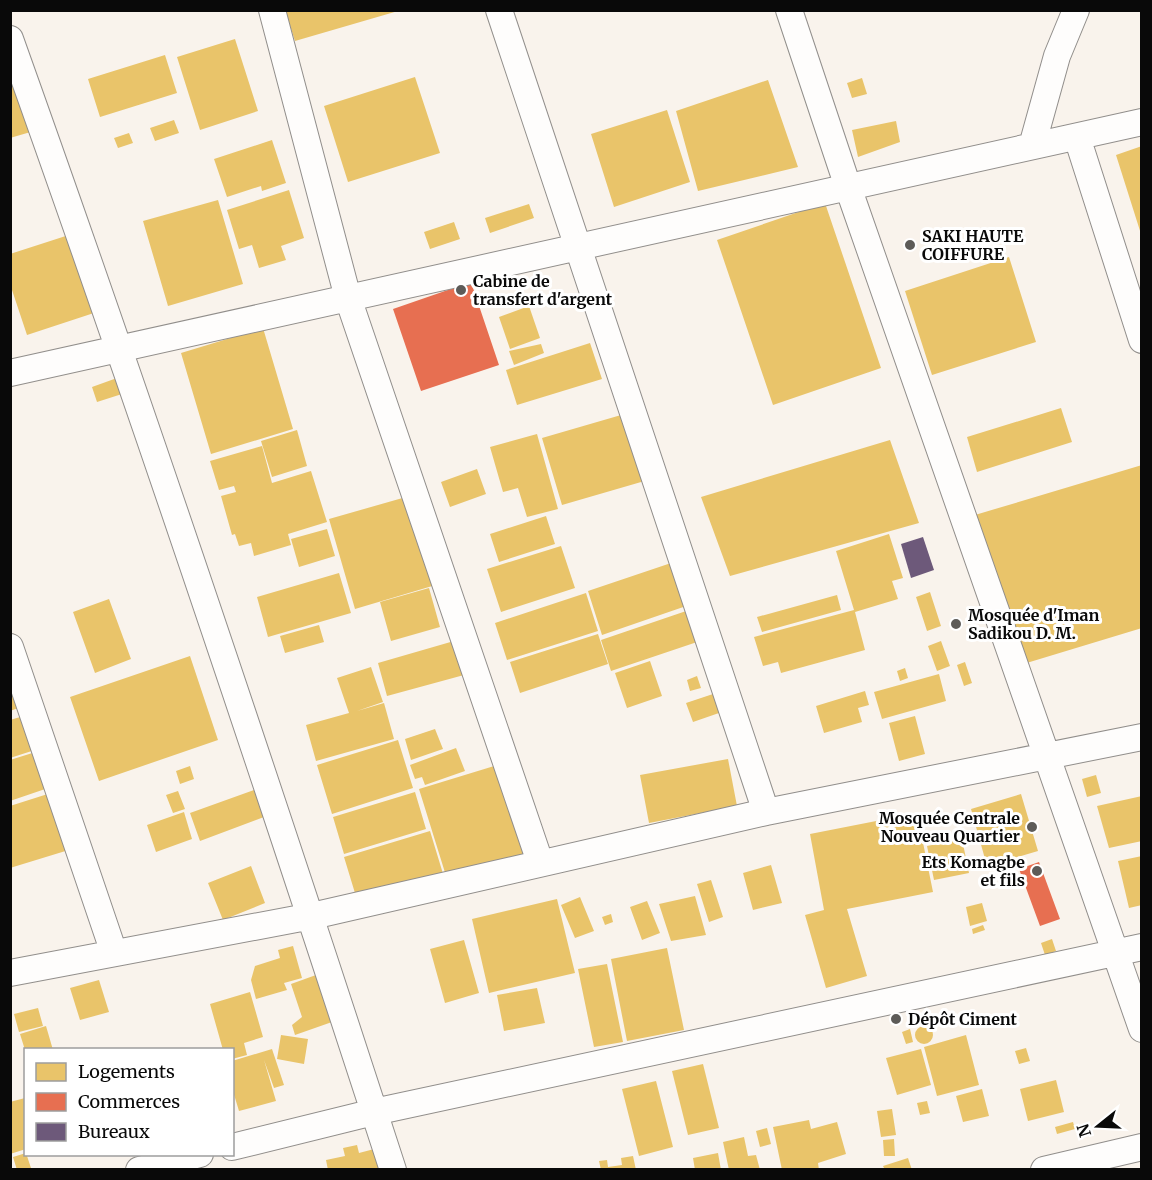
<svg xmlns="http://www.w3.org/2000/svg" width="1152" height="1180" font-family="Merriweather,serif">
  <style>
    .homes { fill: #e9c46a }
    .shops { fill: #e76f51 }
    .offices { fill: #6d597a }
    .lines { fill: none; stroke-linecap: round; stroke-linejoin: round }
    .minor-casing { stroke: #918e8b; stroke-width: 28 }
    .minor { stroke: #fefdfc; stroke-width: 26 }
    .poi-dot { fill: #5d5b58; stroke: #fff; stroke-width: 2 }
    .labels { text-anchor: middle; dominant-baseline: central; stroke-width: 6; stroke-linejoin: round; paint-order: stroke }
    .poi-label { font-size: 16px; font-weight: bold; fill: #090909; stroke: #fff; text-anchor: start }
  </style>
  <rect width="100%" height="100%" fill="#f9f3ec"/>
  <!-- homes -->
  <path class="homes" d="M285,10H398V11L295,41Z
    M235,39L258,111L200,130L177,57Z
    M165,55L177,93L100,117L88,79Z
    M10,60L34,131L10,138Z
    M415,77L440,153L348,182L324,106Z
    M862,78L867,94L852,98L847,83Z
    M768,80L798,167L698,191L676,111Z
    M667,110L690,182L614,207L591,134Z
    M174,120L179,133L155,141L150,128Z
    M896,121L900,142L858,157L852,130Z
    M129,133L133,143L118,148L114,138Z
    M272,140L286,183L262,191L261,186L227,197L214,159Z
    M1142,146V234H1141L1116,155Z
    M289,190L304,238L281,246L286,260L259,268L252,245L239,249L227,210Z
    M218,200L243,284L168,306L143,221Z
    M825,203L881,368L773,405L717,240Z
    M529,204L534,218L490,233L485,218Z
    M454,222L460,239L430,249L424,232Z
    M75,233L100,311L27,335L10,284V254Z
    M1009,257L1036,342L932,375L905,291Z
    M529,306L540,338L510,349L499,317Z
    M263,328L293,429L211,454L181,353Z
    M590,343L602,379L517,405L506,370Z
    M541,344L544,353L514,365L509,351Z
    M117,378L122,394L97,402L92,387Z
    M1061,408L1072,442L977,472L967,437Z
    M628,413L648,480L562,505L542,438Z
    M297,430L307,466L272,477L261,441Z
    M537,434L558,509L527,517L518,488L503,492L490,447Z
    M890,440L919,523L730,576L701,497Z
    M262,446L272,483L311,471L327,522L288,534L291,545L254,556L251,543L239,546L235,534L232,535L221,496L236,492L234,486L219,490L210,461Z
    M1142,465V628L1020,665L975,515Z
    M477,469L486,494L450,507L441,482Z
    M413,495L439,584L355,609L329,519Z
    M546,516L555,544L499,562L490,534Z
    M327,529L335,556L299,567L291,539Z
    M889,534L903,578L892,581L898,599L855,612L865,650L781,673L778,662L763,666L754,637L854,610L836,551Z
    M561,546L575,588L501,612L487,569Z
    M677,561L692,604L602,635L588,591Z
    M339,573L351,613L268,637L257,597Z
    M429,588L440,627L391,641L380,602Z
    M930,592L941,626L927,631L916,597Z
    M586,593L598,631L507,660L495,623Z
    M837,595L841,610L762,632L757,617Z
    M109,599L131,659L95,673L73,612Z
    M695,608L706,639L611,671L601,640Z
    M319,625L324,642L285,653L280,636Z
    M598,634L608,664L520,693L510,662Z
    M454,641L464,675L387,696L378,663Z
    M941,641L950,666L937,671L928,646Z
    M190,656L218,740L99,781L70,697Z
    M650,661L662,696L627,708L615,673Z
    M965,662L972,683L964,686L957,665Z
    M371,667L383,702L357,711L384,703L394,739L316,761L306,725L349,713L337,678Z
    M905,668L908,678L900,681L897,671Z
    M939,674L946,701L882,719L874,692Z
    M10,676L24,706L10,711Z
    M697,676L701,688L690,691L687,680Z
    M865,691L869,705L858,708L862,722L824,733L816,706Z
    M713,694L719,713L693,722L686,703Z
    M27,715L38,749L10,758V720Z
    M915,716L925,754L899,761L889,723Z
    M435,729L443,749L411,760L405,739Z
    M398,740L413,788L332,814L317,765Z
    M456,748L465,771L425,785L422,777L415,779L410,765Z
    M42,750L54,786L10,801V760Z
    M728,759L737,806L649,823L640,775Z
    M504,763L532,853L447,879L419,789Z
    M190,766L194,779L180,784L176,771Z
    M1096,775L1101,793L1087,797L1082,779Z
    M254,790L264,817L200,841L190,813Z
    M178,791L185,809L173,813L166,795Z
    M54,792L72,849L10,868V806Z
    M415,792L426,829L344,854L333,817Z
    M1021,794L1038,851L987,866L971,809Z
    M1142,796V841L1109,848L1097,806Z
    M184,812L192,839L156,852L147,825Z
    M917,813L933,892L847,909L867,976L826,988L805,915L824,910L810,834Z
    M430,831L444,877L358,903L344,857Z
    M962,839L969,873L934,880L927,846Z
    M1142,856V905L1129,908L1118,861Z
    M771,865L782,903L753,910L743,873Z
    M251,866L265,903L223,920L208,883Z
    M711,880L723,917L709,922L697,884Z
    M695,896L706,935L671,941L659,904Z
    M580,897L594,931L575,938L561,905Z
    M557,899L575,973L489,993L472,919Z
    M647,901L660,933L642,940L630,907Z
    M982,903L987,921L970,926L966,907Z
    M611,914L613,922L605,925L602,917Z
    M983,925L985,930L973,934L972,929Z
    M1052,939L1056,951L1045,955L1041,943Z
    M464,940L479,993L445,1003L430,949Z
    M293,946L302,978L284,983L287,990L256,999L251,980L255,966L280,958L278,950Z
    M667,948L684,1030L627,1041L611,959Z
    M607,964L623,1042L594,1047L578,969Z
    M316,975L332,1022L295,1035L292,1025L302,1017L291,984Z
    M99,980L109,1012L80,1020L70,988Z
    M537,988L545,1023L504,1031L497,995Z
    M250,992L263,1037L244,1043L247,1055L232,1059V1050H223L210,1004Z
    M38,1008L43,1026L19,1032L14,1014Z
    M915 1035a9 9 0 1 1 18 0a9 9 0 1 1-18 0Z
    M46,1026L53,1050H25L20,1034Z
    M910,1029L913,1042L906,1044L902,1032Z
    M281,1035L308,1039L304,1064L277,1059Z
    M966,1035L979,1085L937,1096L924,1047Z
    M1026,1048L1030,1061L1019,1064L1015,1051Z
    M272,1049L284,1085L274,1088L264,1060L276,1101L239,1111L232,1088V1061Z
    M921,1049L931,1085L897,1095L886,1058Z
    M703,1064L719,1128L688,1135L672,1071Z
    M1056,1080L1064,1112L1028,1121L1020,1089Z
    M656,1081L673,1147L639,1156L622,1089Z
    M982,1089L989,1116L963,1122L956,1096Z
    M25,1098L26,1149L10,1154V1102Z
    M927,1101L930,1113L920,1115L917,1103Z
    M892,1109L896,1135L881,1137L877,1111Z
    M809,1120L811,1129L837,1122L846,1154L818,1163L819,1170H782L773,1127Z
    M1073,1122L1075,1129L1057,1134L1055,1127Z
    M767,1128L771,1144L760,1147L756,1131Z
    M744,1137L748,1156L756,1155L760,1170H729L723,1142Z
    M894,1139L895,1156H884L883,1140Z
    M357,1145L359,1153L378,1148L383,1170H328L326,1160L345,1156L343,1148Z
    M26,1153L31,1168L17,1170L13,1157Z
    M718,1153L721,1170H695L693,1158Z
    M633,1156L636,1170H601L599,1161L607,1160L608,1167L622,1165L621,1158Z
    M908,1158L912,1170H885L883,1166Z"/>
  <!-- shops -->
  <path class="shops" d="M471,282L499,365L421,391L393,309Z
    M1039,862L1060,919L1040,926L1019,869Z"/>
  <!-- offices -->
  <path class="offices" d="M923,537L934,570L911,578L901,544Z"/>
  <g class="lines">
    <!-- minor casing -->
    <g class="minor-casing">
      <path id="minor" d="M272,10L348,298L540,862
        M499,10L766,812
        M789,10L848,187L1142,1029
        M10,39C144,414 270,791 393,1170
        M1077,137L1142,340
        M1032,146L1057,56L1076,10
        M10,373L1142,122
        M10,647L114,953
        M10,973L312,916L766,812L1142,737
        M232,1147L374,1112L1142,947
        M139,1170L200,1154
        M1044,1170L1142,1147"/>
    </g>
    <!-- minor -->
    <use href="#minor" class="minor"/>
  </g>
  <!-- markers -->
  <g class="poi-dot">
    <circle cx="910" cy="245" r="6"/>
    <circle cx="461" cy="290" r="6"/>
    <circle cx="956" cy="624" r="6"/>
    <circle cx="1032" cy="827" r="6"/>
    <circle cx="1037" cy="871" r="6"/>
    <circle cx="896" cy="1019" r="6"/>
  </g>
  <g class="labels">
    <!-- poi labels -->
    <g class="poi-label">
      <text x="922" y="236">SAKI HAUTE<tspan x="922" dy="18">COIFFURE</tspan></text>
      <text x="473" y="281">Cabine de<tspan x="473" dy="18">transfert d'argent</tspan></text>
      <text x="968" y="615">Mosquée d'Iman<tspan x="968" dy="18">Sadikou D. M.</tspan></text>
      <text x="1020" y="818" text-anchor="end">Mosquée Centrale<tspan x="1020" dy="18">Nouveau Quartier</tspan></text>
      <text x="1025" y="862" text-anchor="end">Ets Komagbe<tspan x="1025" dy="18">et fils</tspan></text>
      <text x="908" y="1019">Dépôt Ciment</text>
    </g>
  </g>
  <!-- border -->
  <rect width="1152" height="1180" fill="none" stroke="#090909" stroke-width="24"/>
  <!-- legend -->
  <rect x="24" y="1048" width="210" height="108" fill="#ffffff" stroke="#9d9d9d" stroke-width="1.5"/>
  <rect x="36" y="1063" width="30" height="18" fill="#e9c46a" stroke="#9d9d9d" stroke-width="1.5"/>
  <text x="78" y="1078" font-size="18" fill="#090909">Logements</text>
  <rect x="36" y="1093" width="30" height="18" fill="#e76f51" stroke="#9d9d9d" stroke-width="1.5"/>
  <text x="78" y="1108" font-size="18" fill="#090909">Commerces</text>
  <rect x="36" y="1123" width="30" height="18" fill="#6d597a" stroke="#9d9d9d" stroke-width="1.5"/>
  <text x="78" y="1138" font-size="18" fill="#090909">Bureaux</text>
  <!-- north arrow -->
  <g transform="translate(1098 1126) rotate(252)" stroke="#ffffff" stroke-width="4.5" paint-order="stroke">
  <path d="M0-4.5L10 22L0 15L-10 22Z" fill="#090909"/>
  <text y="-9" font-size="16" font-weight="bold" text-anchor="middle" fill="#090909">N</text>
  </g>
</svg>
